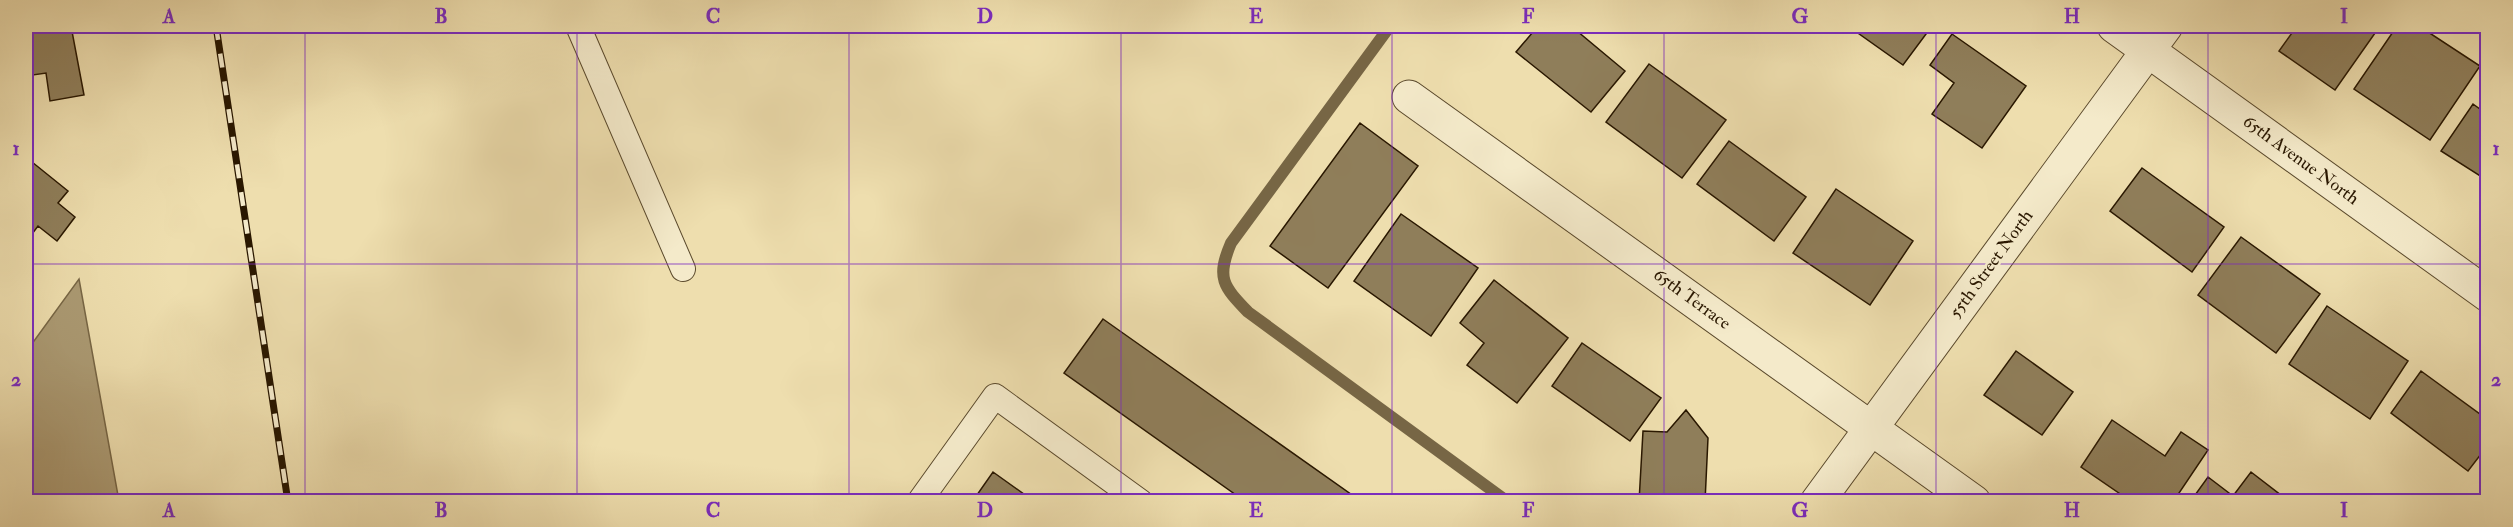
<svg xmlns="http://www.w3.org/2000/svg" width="2513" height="527" font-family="'IM FELL Double Pica',serif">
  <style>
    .water { fill: #ab9a73; stroke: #776645; stroke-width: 1.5 }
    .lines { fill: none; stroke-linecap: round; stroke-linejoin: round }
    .stream { stroke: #776645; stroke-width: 12 }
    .building { fill: #8f7e5a; stroke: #291700; stroke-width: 1.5 }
    .service-casing { stroke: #5a492c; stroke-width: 26 }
    .minor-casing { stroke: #5a492c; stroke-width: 35 }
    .service { stroke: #f4eaca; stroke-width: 24 }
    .minor { stroke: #f4eaca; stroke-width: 33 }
    .rail-casing { stroke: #291700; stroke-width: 7 }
    .rail { stroke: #f4eaca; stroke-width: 4.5; stroke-dasharray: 14; stroke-linecap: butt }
    .grid { fill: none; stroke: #7b2cbf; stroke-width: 1.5; stroke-opacity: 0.55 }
    .labels { text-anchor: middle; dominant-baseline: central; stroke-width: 5; stroke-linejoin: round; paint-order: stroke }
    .street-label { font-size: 18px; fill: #291700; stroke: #f4eaca }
    .neatline { fill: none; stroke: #7b2cbf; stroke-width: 2 }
    .grid-label { font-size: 20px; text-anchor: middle; font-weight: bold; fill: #7b2cbf }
  </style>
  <rect width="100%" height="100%" fill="#eedeae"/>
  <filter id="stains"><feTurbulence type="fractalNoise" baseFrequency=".00333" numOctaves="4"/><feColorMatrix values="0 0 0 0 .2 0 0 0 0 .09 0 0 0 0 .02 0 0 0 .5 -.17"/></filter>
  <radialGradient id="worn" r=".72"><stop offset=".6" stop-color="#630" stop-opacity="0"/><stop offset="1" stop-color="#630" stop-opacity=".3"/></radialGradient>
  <!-- water -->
  <path class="water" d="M79,279L119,501H26V352Z"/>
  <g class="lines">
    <!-- stream -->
    <path class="stream" d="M1390,26L1231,243C1216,278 1223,286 1248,312L1508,502"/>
  </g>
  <!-- building -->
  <path class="building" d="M26,26H71L84,95L50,101L46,73L26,76Z
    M1538,26H1571L1625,71L1591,112L1516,52Z
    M1848,26H1932L1903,65Z
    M2297,26H2380L2335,90L2279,51Z
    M2397,26H2419L2480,66L2430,140L2354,89Z
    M1952,34L2026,86L1982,148L1932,114L1954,83L1930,65Z
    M1649,64L1726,120L1682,178L1606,122Z
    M2473,104L2488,115V181L2441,151Z
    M1360,123L1418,166L1328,288L1270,246Z
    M1729,141L1806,197L1774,241L1697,184Z
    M32,162L68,191L58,203L75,217L57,241L38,226L26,242V171Z
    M2142,168L2224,227L2192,272L2110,211Z
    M1836,189L1913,241L1870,305L1793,253Z
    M1401,214L1478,268L1431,336L1354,281Z
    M2241,237L2320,294L2276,353L2198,295Z
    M1494,280L1568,338L1517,403L1467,365L1484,343L1460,323Z
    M2327,306L2408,361L2370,419L2289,364Z
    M1103,319L1362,502H1246L1064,373Z
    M1582,343L1661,398L1630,441L1552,386Z
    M2016,351L2073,392L2042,435L1984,395Z
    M2421,371L2488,420V445L2468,471L2391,413Z
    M1686,410L1708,438L1705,502H1639L1643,431L1667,432Z
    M2112,420L2165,456L2181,432L2208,450L2173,502H2132L2081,467Z
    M993,472L1035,502H972Z
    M2251,472L2290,502H2190L2208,477L2233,496Z"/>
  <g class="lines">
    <!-- service casing -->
    <g class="service-casing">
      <path id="service" d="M578,26L683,269
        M919,502L995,396L1141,502"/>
    </g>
    <!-- minor casing -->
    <g class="minor-casing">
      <path id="minor" d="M2114,26L2488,295
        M1409,97L1974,502
        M1817,502L2166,26"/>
    </g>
    <!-- service -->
    <use href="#service" class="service"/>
    <!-- minor -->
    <use href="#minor" class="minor"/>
    <!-- rail casing -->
    <g class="rail-casing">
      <path id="rail" d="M216,26L288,502"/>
    </g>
    <!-- rail -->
    <use href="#rail" class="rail"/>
  </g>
  <!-- grid -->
  <path class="grid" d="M305,26V502M577,26V502M849,26V502M1121,26V502M1392,26V502M1664,26V502M1936,26V502M2208,26V502M26,264H2488"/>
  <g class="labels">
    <!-- street labels -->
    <g class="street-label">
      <text transform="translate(2301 160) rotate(36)">65th Avenue North</text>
      <text transform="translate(1991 264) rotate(-54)">55th Street North</text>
      <text transform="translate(1692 299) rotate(36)">65th Terrace</text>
    </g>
  </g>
  <!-- margin -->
  <rect width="2513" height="527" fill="none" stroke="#eedeae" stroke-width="66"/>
  <rect x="33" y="33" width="2447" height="461" class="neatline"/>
  <g class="grid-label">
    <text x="169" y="23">A</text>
    <text x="441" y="23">B</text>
    <text x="713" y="23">C</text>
    <text x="985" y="23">D</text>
    <text x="1256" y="23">E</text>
    <text x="1528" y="23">F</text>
    <text x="1800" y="23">G</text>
    <text x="2072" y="23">H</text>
    <text x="2344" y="23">I</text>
    <text x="16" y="155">1</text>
    <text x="2496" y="155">1</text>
    <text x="16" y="386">2</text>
    <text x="2496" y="386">2</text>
    <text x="169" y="517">A</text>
    <text x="441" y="517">B</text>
    <text x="713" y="517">C</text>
    <text x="985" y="517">D</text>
    <text x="1256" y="517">E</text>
    <text x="1528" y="517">F</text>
    <text x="1800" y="517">G</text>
    <text x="2072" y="517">H</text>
    <text x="2344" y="517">I</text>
  </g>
  <rect width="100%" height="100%" filter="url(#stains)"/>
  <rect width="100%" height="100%" fill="url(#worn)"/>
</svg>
